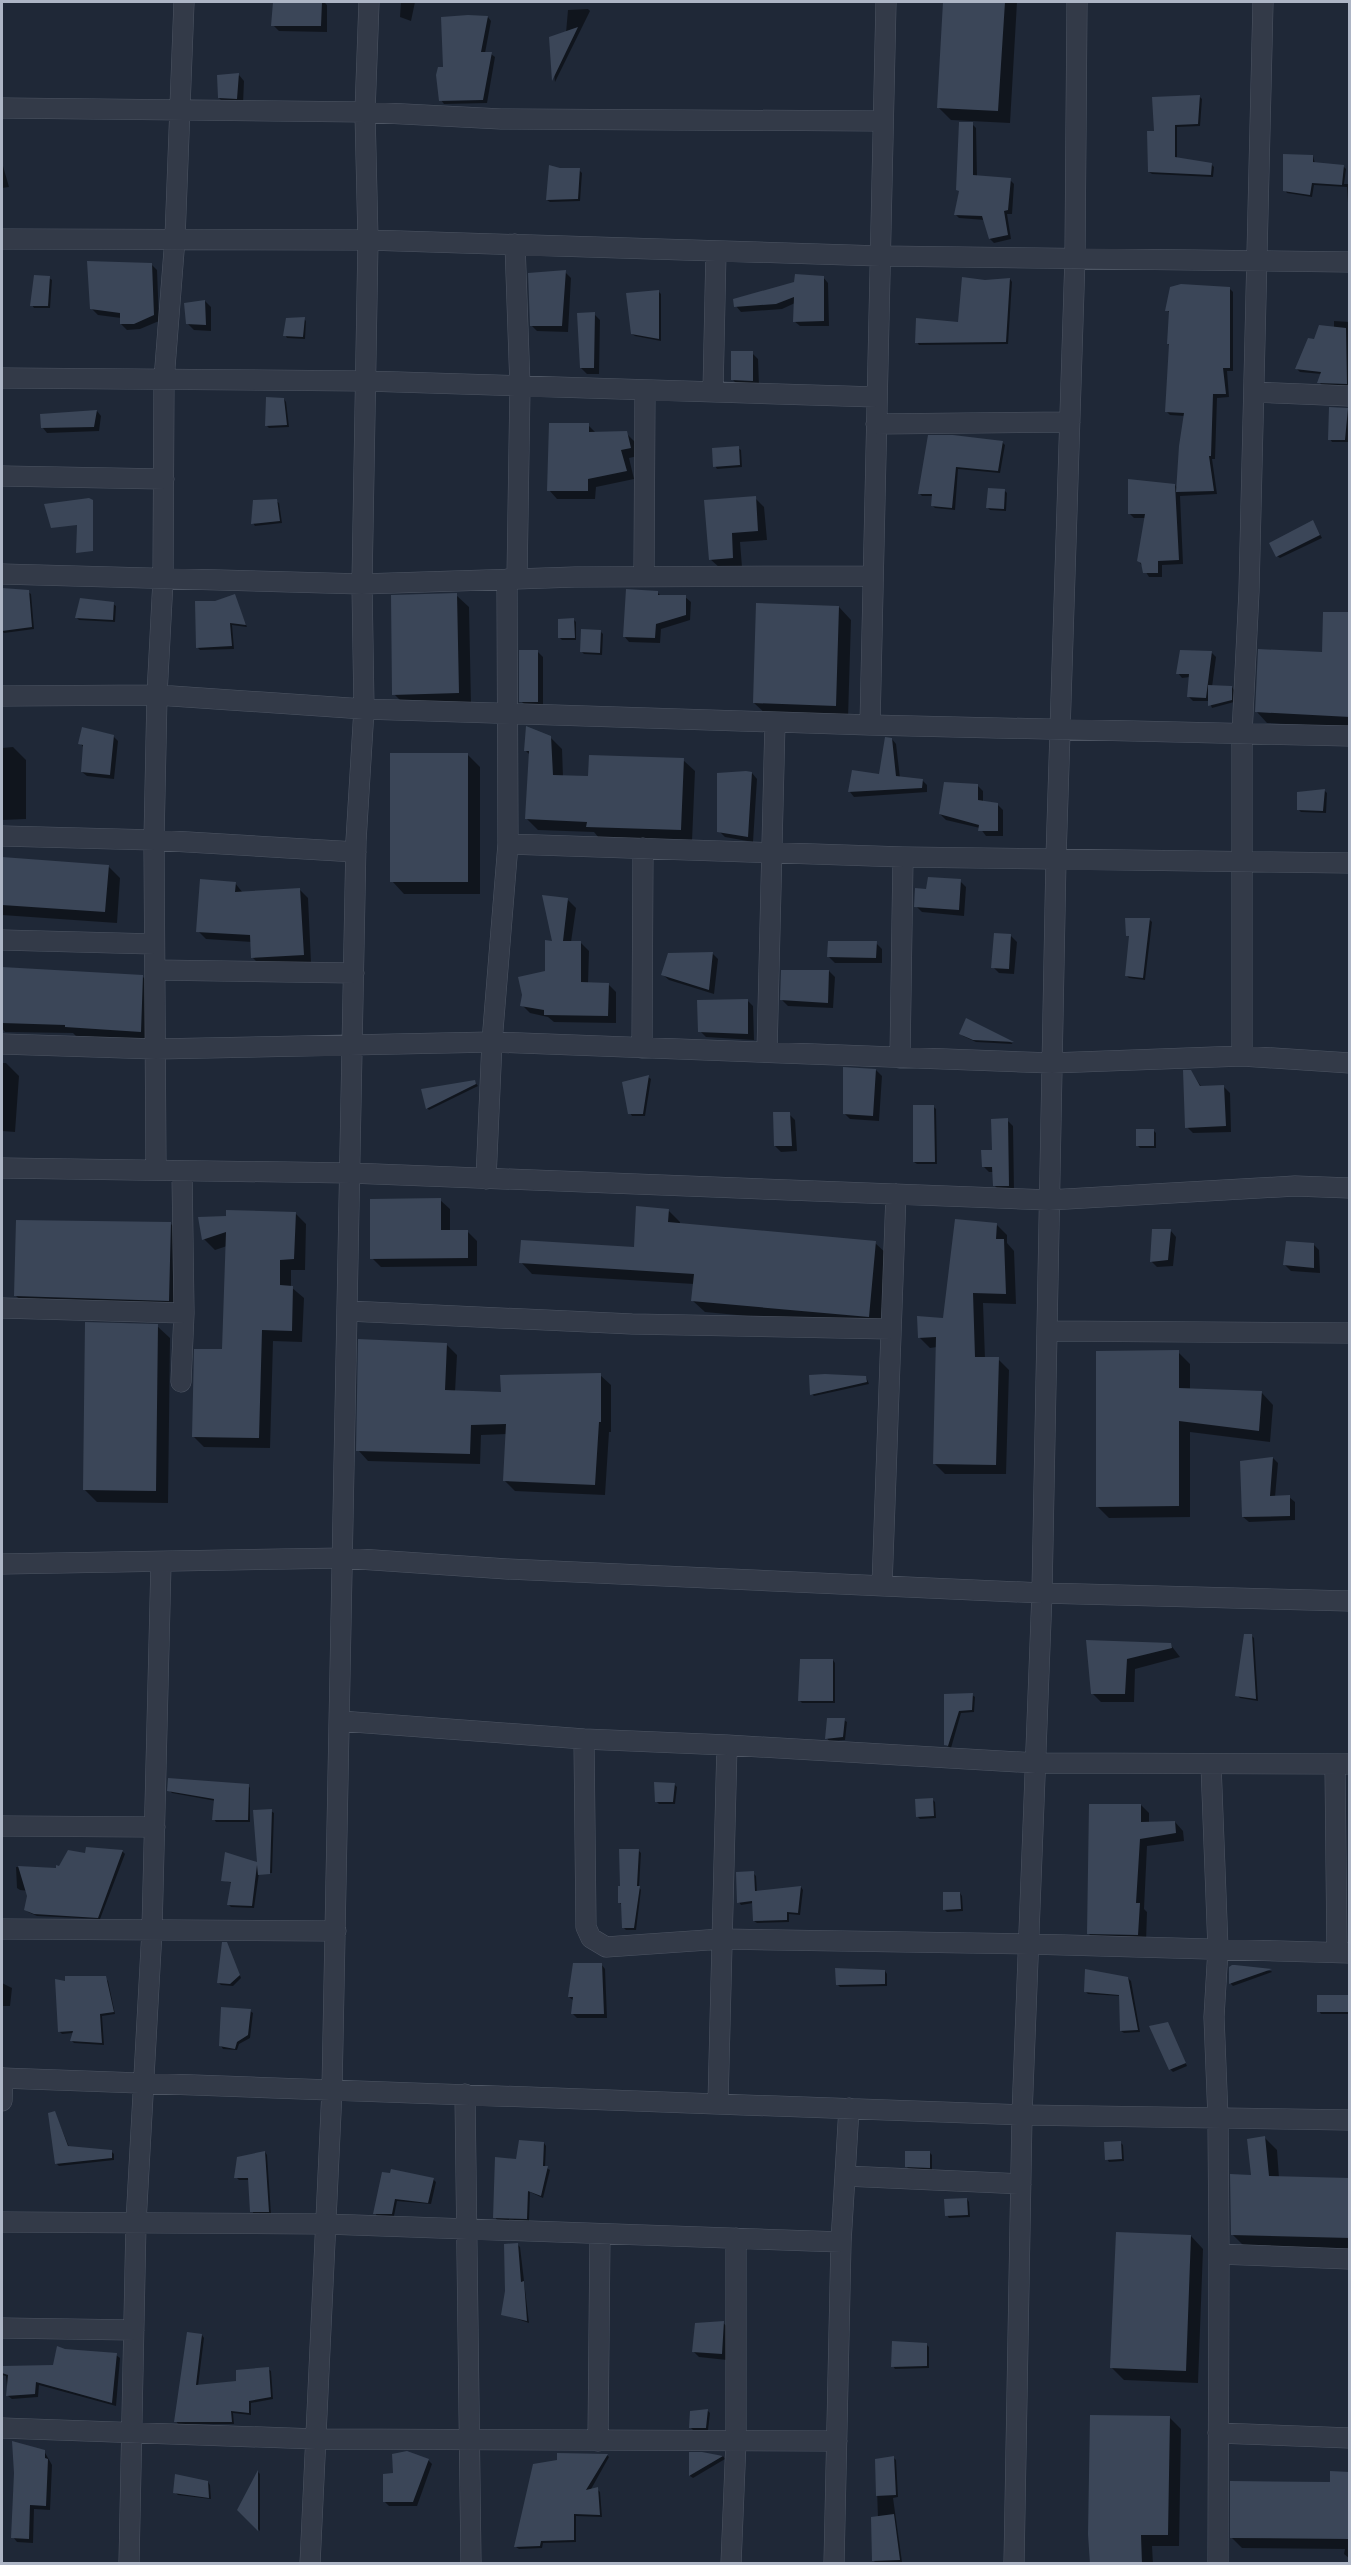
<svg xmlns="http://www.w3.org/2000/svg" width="1351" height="2565" font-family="Ubuntu,sans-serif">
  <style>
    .shadow { fill: #0007 }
    .building { fill: #3b4658 }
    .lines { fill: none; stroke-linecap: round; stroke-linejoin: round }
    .minor-casing { stroke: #4d5563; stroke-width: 21 }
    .minor { stroke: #333a48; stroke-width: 20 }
  </style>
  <rect width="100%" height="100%" fill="#1f2837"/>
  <!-- shadow -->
  <path class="shadow" d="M274,2H324L327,5V32L279,31L273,25Z
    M401,2H415L411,21L400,17Z
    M945,2H1017L1010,123L951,120L938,107Z
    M588,9L590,11L555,82L550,38L566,33L568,10Z
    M488,17L491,21L485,53L491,54L495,57L487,103L444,104L441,100L444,68Z
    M239,75L244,81L243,104H225L219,98Z
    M1199,96L1202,99L1200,126L1177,127V159L1211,164L1214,167L1213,177L1152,174L1149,172L1156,132Z
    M972,124L976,128L977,177L1010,180L1014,184L1012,214H1007L1011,239L994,243L990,239L985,220L959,218L955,214Z
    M1313,156L1315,164L1344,167L1346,169L1344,184H1350V234L1347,187L1314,185L1312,197L1287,193L1285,190Z
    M3,166L9,187L2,188V167Z
    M579,170L582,173L580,201L550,202L547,200Z
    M151,264L157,270L159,321L140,329L127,330L121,324V318L98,315L92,309Z
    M565,272L571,278L568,332L537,331L531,325Z
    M823,277L828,283L829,326H800L794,321L795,303L782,309L741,312L736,306L796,283Z
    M49,278L52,280L50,308H34L32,305Z
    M1010,279L1012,282L1008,344L919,345L917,342L959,324L985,282Z
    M1229,288L1233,292V371H1227L1229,397L1217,398L1215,459H1212L1217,494L1180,496L1183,564L1162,565V577H1149L1139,561L1146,518H1134L1129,513L1175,485L1178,489L1185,416L1170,415L1166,411L1171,346L1168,344L1170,313L1167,310Z
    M658,291L661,294V341L635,336L632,334Z
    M205,301L211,307V331L194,330L188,324Z
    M594,314L600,320L599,374H587L581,368Z
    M304,319L306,321L305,339L287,338L285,335Z
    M1334,321L1350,322V387L1322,385L1319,382L1322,374L1300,372L1297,369L1315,340L1334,328Z
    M752,353L758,359L759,386H739L733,380Z
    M284,399L286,402L289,427L269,428L267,426Z
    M1347,409L1349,412L1348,442H1332L1330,439Z
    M97,411L101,416L99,431L47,433L43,428L42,416Z
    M588,425L596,433H626L635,442L638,456L629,458L634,479L596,487L595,499H557L549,490Z
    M929,437L1002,442L1005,445L1000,473L958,469L955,510L935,508L933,506V496H922L920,494Z
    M738,448L741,450L742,467L717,469L715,466Z
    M1005,491L1007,493L1006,511L990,510L987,507Z
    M755,498L764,507L767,540L740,542L742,567L720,568L710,559Z
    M276,501L279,503L282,523L255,526L253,523Z
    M1313,522L1322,538L1280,558L1277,556Z
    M2,590L28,592L31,594L34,629L4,633L2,631Z
    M657,592L662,597H685L691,602L690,620L661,629L660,643L629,642L624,636Z
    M456,595L469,607L471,705L407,707L394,694Z
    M234,596L247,627L232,625L234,649L200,650L198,648L215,603Z
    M113,604L116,606L115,622L79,620L76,617Z
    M839,607L851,620L848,718L767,715L754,703Z
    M1350,613V727L1267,723L1257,712L1323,654Z
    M574,620L576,622V640H562L559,637Z
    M601,632L603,634L602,655L584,654L581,651Z
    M537,651L543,657V708L527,707L521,701Z
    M1212,653L1216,657L1212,687H1232L1234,690V702L1212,708L1209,701H1193L1189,697L1190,677L1182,678L1178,673Z
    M113,736L118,741L114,779L87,776L82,772L84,748L80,743Z
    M550,737L562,749L563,777L590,778L683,760L695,771L692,841L599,838L594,832L538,830L527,819L530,755L525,750Z
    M892,739L896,744L900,778L922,780L927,785V792L854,797L850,792L853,772L881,775Z
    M13,747L26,760V819L2,820V748Z
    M467,754L480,767V894H404L392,881Z
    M752,773L757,779L753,842L725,837L719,831Z
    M977,785L983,791V803L997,804L1003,810V836H986L980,828L946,820L940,814Z
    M1324,790L1327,793L1326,813L1301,812L1298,809Z
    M2,858L108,866L120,878L117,923L2,915Z
    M960,881L966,887L964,916L922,912L916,906L927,891Z
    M235,883L243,893L300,890L308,898L311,963L260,965L252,957V942L206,939L198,931Z
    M568,900L576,908L571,942L581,943L589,951L588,984H608L616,992V1023L554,1022L548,1017L530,1013L522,1005L546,972Z
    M1149,919L1152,922L1145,980L1129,978L1126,975L1130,938L1128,935Z
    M1011,936L1017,942L1014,974L999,973L993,967Z
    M876,943L882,949V963H835L829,957Z
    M712,953L718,959L714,994L669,980L663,975Z
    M2,969L142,976L152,986L149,1040L76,1036L73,1033L5,1032L2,1028Z
    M829,971L835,977L833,1008L788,1006L782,1000Z
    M747,1000L753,1006L754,1040L706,1037L700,1031Z
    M967,1021L1014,1044L976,1042L963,1036L961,1034Z
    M2,1063H6L19,1076L15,1132L2,1131Z
    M876,1070L882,1076L879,1121L850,1119L844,1113Z
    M1191,1071L1202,1088L1224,1087L1230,1093L1231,1132L1193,1133L1187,1127Z
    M648,1077L651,1079L645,1116H632L630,1113Z
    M474,1081L478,1086L429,1110L427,1108Z
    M933,1106L936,1109L937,1164H917L914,1162Z
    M789,1114L795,1120L797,1151L781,1152L775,1146Z
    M1007,1120L1013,1126L1014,1192L1000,1191L994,1185V1172H989L983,1166L993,1151Z
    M1154,1131L1156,1133V1148H1140L1138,1146Z
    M440,1200L450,1209V1232L467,1231L477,1241V1266L381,1267L372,1258Z
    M668,1210L680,1222V1225L875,1243L887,1254L880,1328L705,1312L693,1301L694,1284L532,1274L521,1262L635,1248Z
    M295,1213L306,1224L305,1270H291V1287L304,1298L302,1342L273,1341L270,1448L204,1447L193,1436L223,1351L227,1246L215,1250L204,1239L200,1219Z
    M170,1223L183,1236L181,1312L29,1308L16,1296Z
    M997,1225L1007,1235V1243L1014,1251L1016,1304L983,1303L985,1359H998L1009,1370L1006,1474H945L934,1463L937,1347L930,1348L919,1337L945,1319Z
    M1171,1231L1176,1237L1173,1266L1157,1267L1151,1261Z
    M1313,1244L1319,1250L1320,1273L1291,1271L1285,1265Z
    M157,1326L170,1338L168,1503L97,1502L84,1489Z
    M446,1344L457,1355L455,1392L502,1394L600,1375L611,1385V1432H609L605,1495L515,1491L504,1480L507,1434L481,1435L480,1464L368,1461L358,1450Z
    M1178,1352L1190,1364V1390L1262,1393L1273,1405L1270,1442L1190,1432V1517L1109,1518L1097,1506Z
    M866,1377L869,1384L814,1396L812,1394Z
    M1273,1458L1278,1463L1275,1497H1289L1295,1502V1520L1249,1522L1243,1517Z
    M1251,1635L1254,1638L1258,1701L1240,1698L1237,1695Z
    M1087,1642L1170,1644L1180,1657L1135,1669L1134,1702H1101L1092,1693Z
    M833,1660L835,1663V1703H802L800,1701Z
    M945,1695H972L975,1697L974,1712L961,1713L951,1748L945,1745Z
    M844,1720L847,1722L845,1740L829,1741L827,1738Z
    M674,1784L677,1787L675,1804H659L656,1801Z
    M248,1785L250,1788V1822H216L214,1819L216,1801L172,1793L169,1790Z
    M932,1799L935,1802L936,1818L920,1819L917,1816Z
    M1141,1805L1149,1813V1824L1175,1822L1183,1831L1184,1841L1147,1846L1144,1909L1147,1912L1146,1942L1096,1941L1088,1933Z
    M271,1811L274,1813L272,1873H259L254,1908L231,1907L229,1905L232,1883L223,1880L259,1864Z
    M87,1849L123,1852L125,1854L100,1919L37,1916L28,1912L26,1909L29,1891L20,1890L17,1888L16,1867L57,1869L86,1855Z
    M638,1850L641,1853L639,1887L641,1890L636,1930H626L623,1927L622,1905L619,1902Z
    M753,1873L756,1876L757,1893L801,1887L803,1890L800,1915L789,1914V1922L757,1923L754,1921L753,1903L741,1905L739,1902Z
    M960,1893L962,1896L963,1911L947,1912L944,1909Z
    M226,1944L241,1978L233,1986L221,1985L219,1983Z
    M601,1964L605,1969L607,2018H577L572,2013L574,2001L569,1997Z
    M1235,1966L1271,1971L1272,1972L1233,1986L1231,1984L1230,1968Z
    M885,1971L887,1974V1986L840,1987L838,1985Z
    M105,1978L108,1981L115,2014L102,2016L104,2045L74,2043L71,2040L73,2033L62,2034L59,2031L67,1983Z
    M1128,1978L1131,1981L1140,2032L1124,2033L1121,2031V1996L1088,1994L1085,1991Z
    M2,1983L12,1988L10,2006H2Z
    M1348,1992L1350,2014H1321L1319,2011L1348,1996Z
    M250,2011L253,2013L250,2038L239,2044L237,2050L223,2049L221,2046Z
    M1167,2023L1187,2066L1173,2072L1170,2069Z
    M55,2113L69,2147L111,2151L114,2154V2160L59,2166L56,2163Z
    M1265,2138L1277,2150L1279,2178L1350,2180V2250L1244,2246L1232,2234Z
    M1120,2142L1123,2145L1124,2161L1109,2162L1107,2159Z
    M544,2143L546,2146L545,2167L550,2170L543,2198L530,2192L529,2221L497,2220L495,2217L517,2161Z
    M265,2152L267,2155L271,2214H254L252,2211L250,2180H239L236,2177Z
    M930,2153L932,2155V2170L909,2169L906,2166Z
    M383,2173L433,2179L436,2182L431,2204L397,2201L394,2216H377L375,2213Z
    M967,2199L969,2202L970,2217L949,2218L947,2215Z
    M1191,2236L1203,2249L1198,2383L1124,2380L1112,2368Z
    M518,2245L520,2247L529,2323L503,2314Z
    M723,2323L729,2328L727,2360L699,2357L693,2351Z
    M202,2335L204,2338L198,2386L238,2382L268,2369L271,2371L273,2399L251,2403V2415L233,2413L234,2424H178L176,2421Z
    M926,2344L929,2347V2368L895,2369L893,2366Z
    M116,2355L120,2358L116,2406L39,2385L38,2397L12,2399L8,2396L6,2376L2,2375V2368L54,2367Z
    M708,2411L710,2413L708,2430H693L691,2428V2412Z
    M1169,2417L1181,2429L1179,2546H1152L1153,2564H1092Z
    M44,2451L52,2465L50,2510L34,2509L33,2543L17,2542L13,2537Z
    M691,2454L723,2456L725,2459L693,2478L690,2476Z
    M607,2455L609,2457L590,2491L597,2489L600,2492L602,2517L576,2516V2542L543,2543L542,2548L519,2549L516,2547Z
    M893,2457L896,2460L898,2497L893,2498L902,2562L876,2563L874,2561L878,2518L876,2460Z
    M428,2460L432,2464L417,2506H389L385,2502L394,2475Z
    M258,2472L260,2474V2531L239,2510Z
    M1350,2473V2559L1344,2554L1345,2549L1242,2548L1232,2538Z
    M208,2482L210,2485L211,2499L178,2495L175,2492Z"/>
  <!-- building -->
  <path class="building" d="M273,2H322L321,26H271Z
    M943,2H1005L998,111L937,108Z
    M468,15L488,16L481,52H492L483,100L439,101L436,75L438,67H443L441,17Z
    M578,27L552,81L549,37Z
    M239,73L237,99L218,98L217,75Z
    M1200,95L1198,124L1175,125V157L1212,163L1211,175L1148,172L1147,131H1154L1152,97Z
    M959,122H973V175L1011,178L1008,210L1004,211L1008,235L989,239L982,216L954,215L959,191L956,190Z
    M1283,154L1313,155V162L1344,165L1342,185L1312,183L1310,195L1283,191Z
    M549,165L560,168H580L578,199L546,200Z
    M87,261L152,263L154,315L134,324H120V313L90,309Z
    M566,270L562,326H530L528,273Z
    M795,274L824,276V321L793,322L794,297L776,304L734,307L733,299L794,282Z
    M34,275L50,276L48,306H30Z
    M962,277L985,280L1010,278L1006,342L915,343L916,318L958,322Z
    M1181,284L1230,287V368H1223L1226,394H1213L1211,456H1209L1214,491L1176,492L1179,446L1184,413L1165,412L1169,344H1167L1169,311H1165L1170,287Z
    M659,290V339L631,334L626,293Z
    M205,300L206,325L186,324L184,303Z
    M595,312L594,368H580L577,313Z
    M305,317L303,337L283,336L286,318Z
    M1319,325L1346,328L1347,384L1317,383L1321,372L1295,369L1308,338L1314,339Z
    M731,351H753V381L731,380Z
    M266,397L284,398L287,425L265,426Z
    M1329,407L1348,408L1345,440H1328Z
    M97,410L94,427L41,428L40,414Z
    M549,423H589V432L627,431L631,448L621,450L627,471L588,479V491H547Z
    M928,435H953L1003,441L998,471L956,467L952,508L931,506L932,494H918Z
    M739,446L740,465L713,467L712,448Z
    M1128,479L1175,484L1179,560L1158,561V573H1143L1141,563L1137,561L1145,514H1128Z
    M988,488L1005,489L1004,509L986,508Z
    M756,496L758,531L732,533L733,558L709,560L704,500Z
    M89,498L93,500V551L76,553L77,525L51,528L44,504Z
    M277,499L280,521L251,524L253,500Z
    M1313,520L1320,535L1276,557L1269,543Z
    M2,588L29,590L32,627L2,631Z
    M626,589L658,591V595H686V615L656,624L655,638L623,637Z
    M457,593L459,693L392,695L391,595Z
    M235,594L246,625L230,623L232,646L196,648L195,601H215Z
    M80,598L114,602L113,620L75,618Z
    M756,603L839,606L836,706L753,703Z
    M1323,612H1350V717L1255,712L1258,649L1322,652Z
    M574,618L575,638H558V619Z
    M581,629L601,630L600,653L580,652Z
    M519,650H538V702H519Z
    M1180,650L1212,651L1206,698L1187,697L1189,674H1176Z
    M1208,685L1232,686V700L1208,706Z
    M526,726L551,736L553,775L588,776L589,755L684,758L681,830L586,827L587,822L525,819L529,751H524Z
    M82,727L114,735L110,775L81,772L83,745L78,744Z
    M885,737L892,738L896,776L923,779L922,788L848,792L852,770L879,774Z
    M390,753H468V882H390Z
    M746,771L752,772L748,837L717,832V773Z
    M944,782L978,784V800L998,803V831H978L979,825L939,814Z
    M1325,789L1323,811L1297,810V792Z
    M2,857L109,865L105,912L2,905Z
    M928,877L961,879L959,910L914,907L915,888L926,889Z
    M200,879L236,882L235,892L300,888L304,955L251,958L250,935L196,932Z
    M542,895L568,898L563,941H581V982L609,983L608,1016L544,1015V1010L520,1006L522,995L518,977L545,971V940L552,941Z
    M1125,918H1150L1143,978L1125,976L1129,936H1126Z
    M994,933L1011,934L1009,969L991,968Z
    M828,941H877L876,958L827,957Z
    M713,952L709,990L661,975L668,953Z
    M2,967L143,975L141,1032L65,1027V1025L2,1023Z
    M781,970H829L828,1003L780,1000Z
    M748,999V1034L698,1032L697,1000Z
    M966,1018L1014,1042L973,1040L959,1034Z
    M843,1067L876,1069L873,1116L843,1114Z
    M1183,1070H1191L1200,1086L1224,1085L1226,1126L1185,1128Z
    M649,1075L643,1114H628L622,1082Z
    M475,1080L476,1084L426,1109L421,1089Z
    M913,1105H934L935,1162H913Z
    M773,1112H790L792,1146H774Z
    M1008,1118L1009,1186H993L992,1167H982L981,1150H992L991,1119Z
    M1136,1129H1154V1146H1136Z
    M441,1198V1230H468V1258L370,1259V1199Z
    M636,1206L669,1209L668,1222L876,1241L869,1317L691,1301L694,1274L519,1263L521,1240L634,1247Z
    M226,1210L296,1212L294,1259L280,1260V1285L293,1286L292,1331L262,1330L259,1438L192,1437L194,1349H222L226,1232L202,1240L198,1217L226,1216Z
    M955,1219L997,1223L996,1239H1004L1006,1294L973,1293L975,1357H999L996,1465L933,1464L936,1337L918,1338L917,1316L943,1318Z
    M16,1220L171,1222L169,1301L14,1296Z
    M1152,1229H1171L1168,1260L1150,1262Z
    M1286,1241L1314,1243V1268L1283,1265Z
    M85,1322L158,1324L156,1491L83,1490Z
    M358,1339L447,1343L445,1390L501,1392L500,1375L601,1373V1422H599L595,1485L503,1481L506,1424L471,1425L470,1454L356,1451Z
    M1179,1350V1388L1262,1391L1259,1431L1179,1421V1506L1096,1507V1351Z
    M825,1374L866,1376L867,1382L810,1395L809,1375Z
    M1273,1457L1270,1496L1290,1495V1516L1242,1517L1240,1461Z
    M1244,1634H1252L1256,1699L1235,1696Z
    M1086,1640L1171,1643L1172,1648L1127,1659L1125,1694H1091Z
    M800,1659H833V1701H798Z
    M973,1693L972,1710L959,1711L948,1746L944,1745V1694Z
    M827,1718H845L843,1737L825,1739Z
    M168,1778L249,1784L248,1820H212L214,1799L167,1791Z
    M654,1782L675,1783L673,1802H655Z
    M933,1798L934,1816L916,1817L915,1799Z
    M1089,1804H1141V1822L1175,1821L1176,1833L1140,1839L1136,1903H1140L1138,1935L1087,1934Z
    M272,1809L270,1874L258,1875L257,1865L252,1906L227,1905L231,1882L221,1881L225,1852L257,1862L253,1810Z
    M86,1847L123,1850L98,1918L34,1914L24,1910L27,1896L18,1866L56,1868V1865L59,1866L68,1850L85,1853Z
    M619,1849H639L637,1886H640L634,1928H622L621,1903H618V1886H620Z
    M754,1871L755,1891L801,1886L798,1913L787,1912V1920L753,1921L752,1901L737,1903L736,1872Z
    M943,1892H960L961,1909L943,1910Z
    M222,1942H227L240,1975L230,1984L217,1983Z
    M573,1963H602L604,2014H571L573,1997H568Z
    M1232,1965H1235L1272,1969L1229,1984V1967Z
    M835,1968L885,1970V1984L836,1985Z
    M1085,1969L1128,1977L1138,2030L1120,2031L1119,1995L1084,1992Z
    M65,1976H106L114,2012L100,2014L102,2043L70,2041L73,2031L58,2032L55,1979L65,1981Z
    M1317,1995H1350V2012H1317Z
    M221,2007L251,2009L248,2035L237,2042L235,2049L219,2046Z
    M1168,2022L1186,2063L1169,2070L1149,2026Z
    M55,2111L68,2146L112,2150V2158L55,2164L48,2113Z
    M1265,2136L1269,2176L1350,2178V2238L1231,2235L1230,2174L1251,2175L1247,2139Z
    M519,2140L544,2142L543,2166H548L541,2196L528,2191L527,2219L493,2218L495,2157L516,2159Z
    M1121,2141L1122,2159L1105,2160L1104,2142Z
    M265,2151L269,2212H250L248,2178H234L237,2157Z
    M905,2151H930V2168L905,2167Z
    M391,2169L434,2178L428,2203L395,2199L392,2214H373L382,2172L390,2173Z
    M967,2198L968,2215L945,2216L944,2199Z
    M1116,2232L1191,2235L1186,2371L1110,2368Z
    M518,2243L521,2282L524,2281L527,2321L501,2315L505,2291L504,2244Z
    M724,2321L722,2354L692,2352L695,2323Z
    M187,2332L202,2334L196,2385L236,2381V2370L269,2367L271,2397L249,2401V2413L231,2411L232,2422H174Z
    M892,2341L927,2343V2366L891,2367Z
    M57,2346L65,2349L117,2353L112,2403L36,2382L35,2394L6,2396L8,2375L2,2373V2366L53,2365Z
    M708,2409L706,2428H689L690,2411Z
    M1090,2415L1170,2416L1168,2535H1141L1142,2564H1090L1088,2534Z
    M12,2441L45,2450V2458L48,2459L46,2506L30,2505L29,2539L11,2538L14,2473Z
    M407,2451L429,2459L413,2502H383V2474L393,2473L392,2454Z
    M689,2452H702L723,2456L689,2476Z
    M557,2453L608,2454L586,2490L598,2487L600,2515L574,2514V2540L541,2541L540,2546L514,2547L533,2464L557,2460Z
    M894,2456L896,2495L876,2496L875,2459Z
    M258,2470V2531L237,2510Z
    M1330,2471L1350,2472V2539L1230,2538V2481L1330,2482Z
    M175,2474L208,2481L209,2498L173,2493Z
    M894,2514L900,2560L872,2561L871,2517Z"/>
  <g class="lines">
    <!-- minor casing -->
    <g class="minor-casing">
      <path id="minor" d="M2,108L365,112L501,119L883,121
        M2,239L368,240L880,256L1350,262
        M515,244L520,386L517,579
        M2,378L366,381L876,397
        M713,392L716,251
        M1254,392L1350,396
        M876,424L1070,422
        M2,476L164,479
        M2,574L362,584L575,577L873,576
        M644,576L645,390
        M2,696L157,695L364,709L870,725L1350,736
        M870,725L886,2
        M2,836L154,840L356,852
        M508,844L903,857L1350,863
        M2,940L154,944
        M155,970L354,973
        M2,1044L156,1049L492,1042L1052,1063L1242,1056L1350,1063
        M642,1048L643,848
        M767,1052L775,722
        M1242,1056V734L1249,591L1263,2
        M900,1058L903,857
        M2,1168L350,1173L1049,1200L1295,1186L1350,1188
        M156,1170L154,840L157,695L163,580L164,380L175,238L184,2
        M486,1179L492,1042L508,844L507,579
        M2,1308L184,1313
        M348,1311L632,1324L891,1329
        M1047,1331L1350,1333
        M181,1382L184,1313L182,1171
        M2,1564L344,1558L507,1569L1042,1593L1350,1601
        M882,1586L896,1194
        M340,1721L584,1739L727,1745L1036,1763L1350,1764
        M584,1739L586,1927L591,1938L606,1947L722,1939L1029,1944L1350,1953
        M1211,1764L1218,1949L1214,2017L1218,2118L1219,2254L1218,2564
        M1335,1764L1337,1953
        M2,1826L155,1827
        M2,1929L336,1931
        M2,2078L1022,2115L1350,2120
        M465,2094L471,2564
        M2,2101L3,2078
        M718,2103L727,1745
        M845,2176L1021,2184
        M2,2222L326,2224L841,2242
        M1219,2254L1350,2259
        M2,2328L134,2330
        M2,2428L316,2439L837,2441
        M1218,2433L1350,2438
        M598,2441L600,2234
        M129,2564L136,2223L152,1930L161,1563
        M310,2564L332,2090L356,841L364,709L362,584L368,240L365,112L369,2
        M731,2564L736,2441V2238
        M834,2564L841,2242L849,2108
        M1014,2564L1022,2115L1042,1593L1056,858L1075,257L1077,2"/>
    </g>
    <!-- minor -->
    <use href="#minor" class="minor"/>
  </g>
  <!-- border -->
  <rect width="1351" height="2565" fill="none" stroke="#adb5c5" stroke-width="6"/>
</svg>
